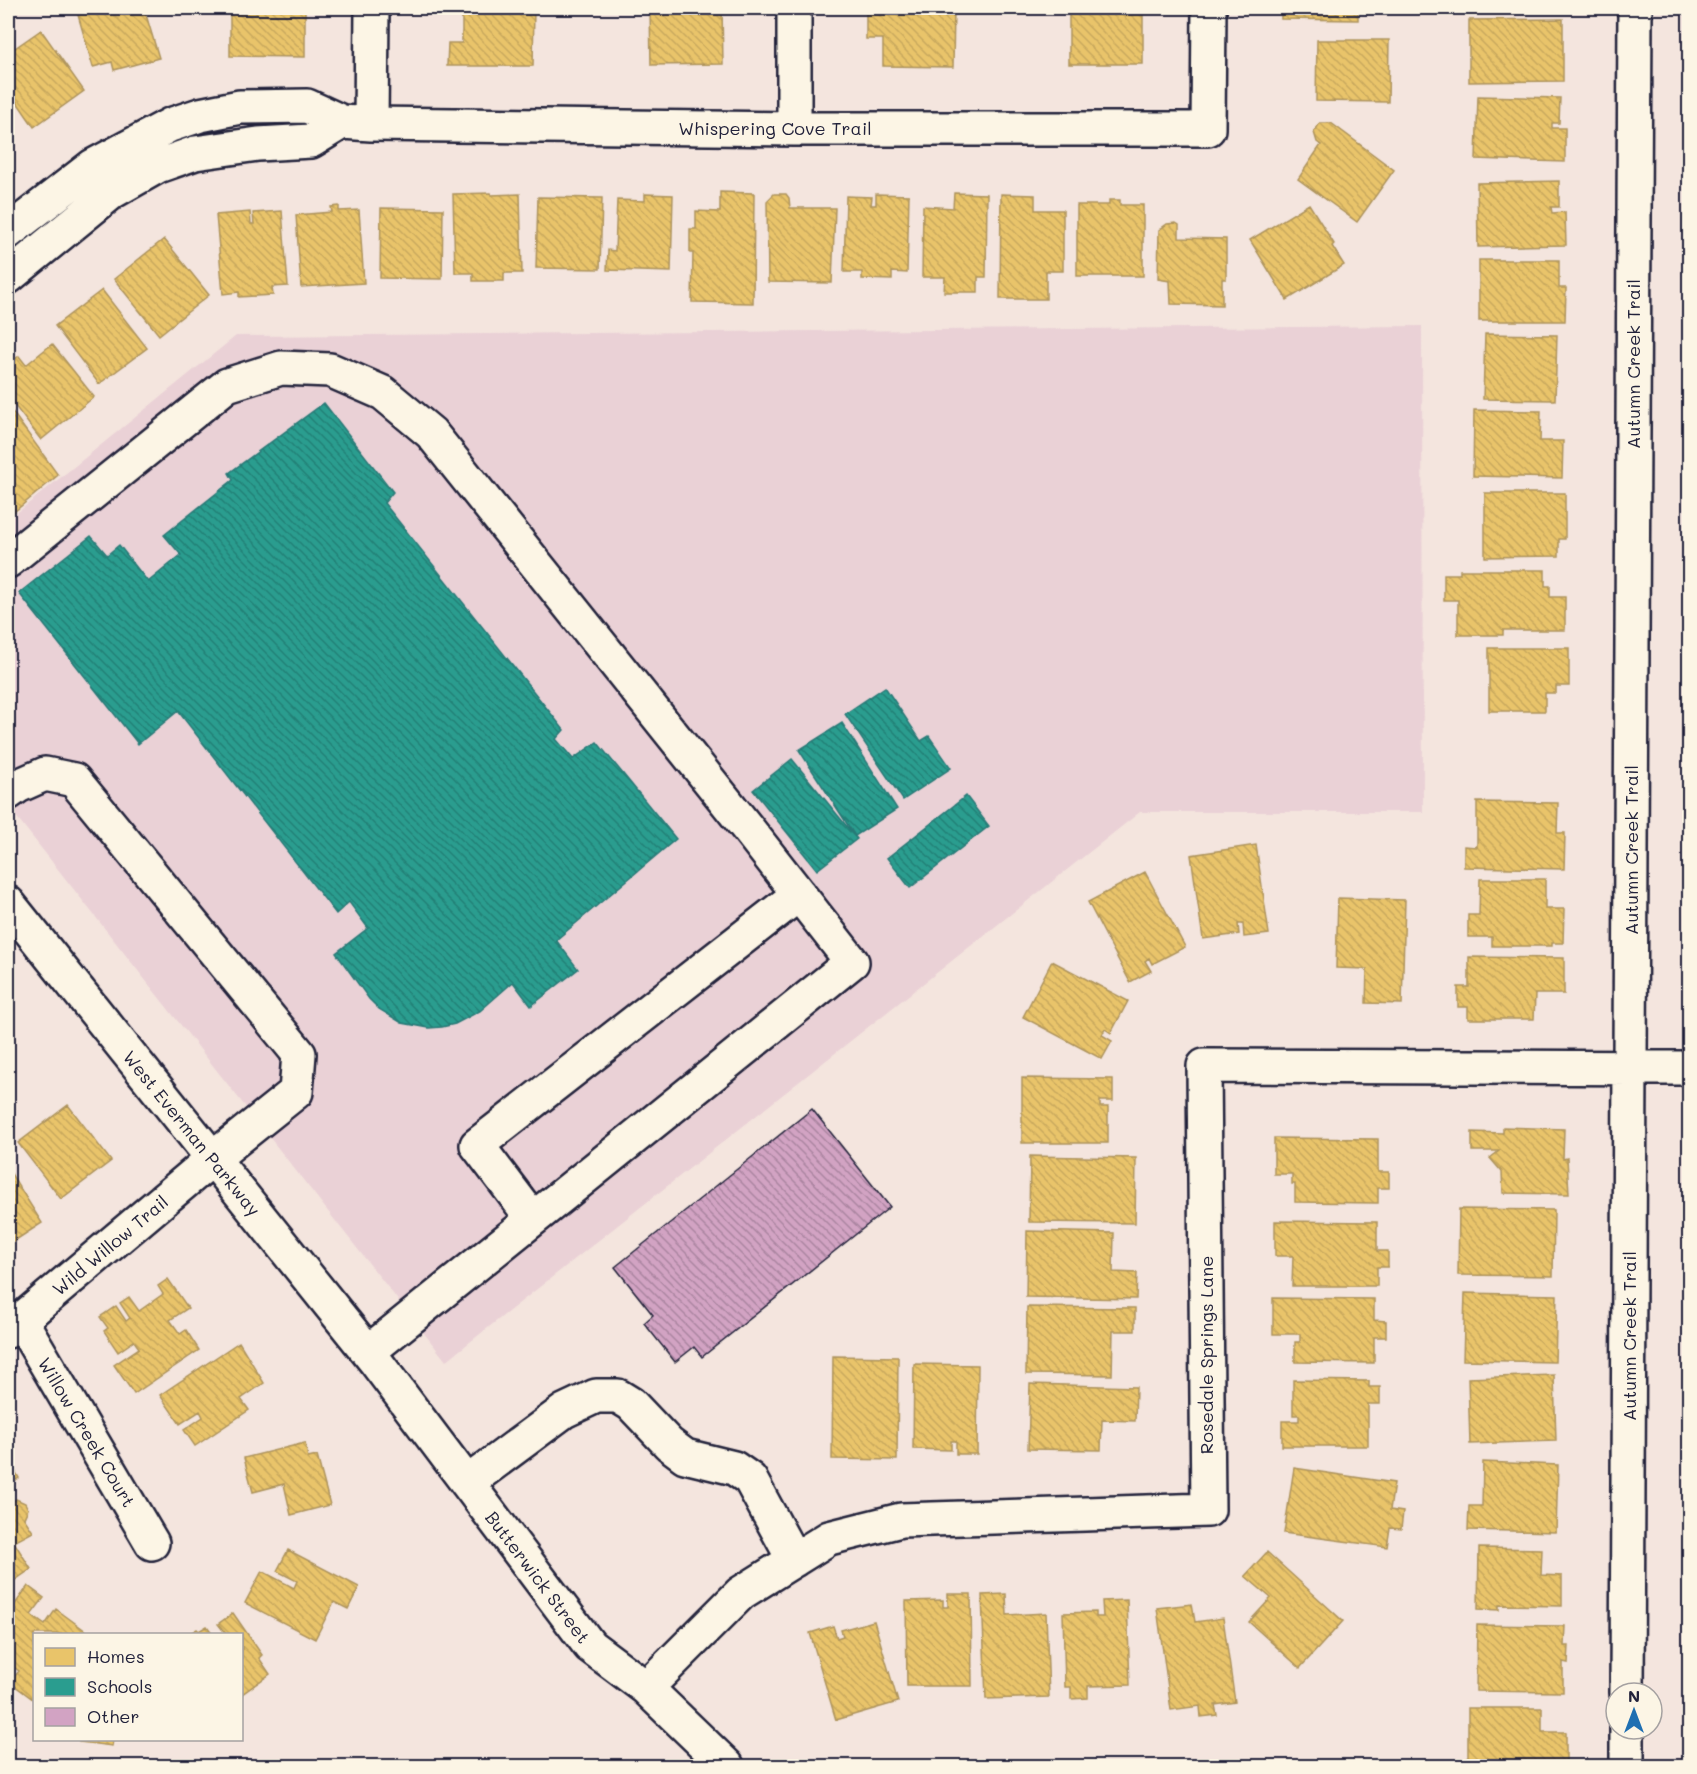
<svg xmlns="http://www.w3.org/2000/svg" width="1697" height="1774" font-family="Mali,sans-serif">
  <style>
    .built { fill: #ead1d6 }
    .homes { fill: url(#homes-back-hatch); stroke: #ad935c; stroke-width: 1.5 }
    .schools { fill: url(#schools-back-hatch); stroke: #287876; stroke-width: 1.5 }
    .building { fill: url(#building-back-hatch); stroke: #22223b; stroke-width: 1.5 }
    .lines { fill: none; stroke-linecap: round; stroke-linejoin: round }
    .minor-casing { stroke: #22223b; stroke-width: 38 }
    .minor { stroke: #fcf5e5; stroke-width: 33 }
    .labels { text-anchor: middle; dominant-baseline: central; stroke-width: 6; stroke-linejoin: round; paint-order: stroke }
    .street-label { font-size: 18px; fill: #22223b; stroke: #fcf5e5 }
  </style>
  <defs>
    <pattern id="homes-back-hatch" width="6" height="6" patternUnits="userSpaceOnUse" patternTransform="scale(1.5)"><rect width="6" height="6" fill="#e9c46a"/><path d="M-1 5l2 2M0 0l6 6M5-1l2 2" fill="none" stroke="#c8a85d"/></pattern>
    <pattern id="schools-back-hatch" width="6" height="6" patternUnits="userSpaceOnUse" patternTransform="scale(1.5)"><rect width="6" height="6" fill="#2a9d8f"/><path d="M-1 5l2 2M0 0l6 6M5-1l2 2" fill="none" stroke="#248076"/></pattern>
    <pattern id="building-back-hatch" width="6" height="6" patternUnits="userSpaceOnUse" patternTransform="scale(1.5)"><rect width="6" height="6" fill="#d2a3c3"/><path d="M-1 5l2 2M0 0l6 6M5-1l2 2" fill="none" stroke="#aa84a0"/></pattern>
  </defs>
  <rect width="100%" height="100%" fill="#f4e5de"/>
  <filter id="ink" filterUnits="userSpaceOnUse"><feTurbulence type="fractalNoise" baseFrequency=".0167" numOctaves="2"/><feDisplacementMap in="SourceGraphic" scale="12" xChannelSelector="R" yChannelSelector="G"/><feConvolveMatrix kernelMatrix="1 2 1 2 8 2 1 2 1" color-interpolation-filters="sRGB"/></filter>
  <g filter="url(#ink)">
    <!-- built -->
    <path class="built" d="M1422,326L1423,812H1140L446,1361L8,806V520L236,336Z"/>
    <!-- homes -->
    <path class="homes" d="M76,8H144L159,58L114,70L112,62L93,67Z
      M230,8H305V57L230,56Z
      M462,8H534L533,66H447L448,43H462Z
      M650,8H722L723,64L651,65Z
      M866,8H954L953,67L883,66V39H866Z
      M1069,8H1143V64H1069Z
      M1281,8H1358V20L1281,19Z
      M1563,19V81L1469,82V20Z
      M41,30L84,91L34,127L8,89V53Z
      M1317,40H1389L1388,102L1316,101Z
      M1478,96L1560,98L1559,123H1552V128H1565V162L1476,159Z
      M1320,123H1331L1394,170L1357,222L1298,179L1321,145L1317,142L1314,132Z
      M1559,181V207H1551L1552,213L1565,212L1566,245L1478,247L1477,183Z
      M720,192L754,193L753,303L692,302L693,253H690V229H696V211L720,212Z
      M491,193V195L520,194L522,273H504V281H473V273H455L453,194Z
      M954,193L987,194L986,277H978V292H944L945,277H922L923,206L953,208Z
      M645,194L673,195L671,272L607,270L608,250L615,251L617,200L645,201Z
      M774,194H786L789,198L790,208H835L832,283L768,282L767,201Z
      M876,194L909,195L907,273L892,272V280L862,279V272H844L846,196L872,197L871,205H876Z
      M1001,194L1035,195V210H1063V271H1046V299H1000Z
      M538,197L602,198L600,269L536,268Z
      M1109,200H1120V205H1143V276H1077V205H1109Z
      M1309,204L1334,244L1332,246L1344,265L1287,300L1250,240Z
      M339,206V211L359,210L364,283L301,287L296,215L332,212L331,207Z
      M381,208L443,209L442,279L380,278Z
      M282,211L288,286L272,287L273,295L239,297V292L223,294L216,215L250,212L251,224H254L253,213Z
      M1176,223L1179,225V238L1226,239V279H1222V305L1171,304L1170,281L1158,279L1159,230L1167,224Z
      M164,239L209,295L159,335L114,279Z
      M1479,260H1559V288H1566L1565,321H1479Z
      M102,290L147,348L99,384L55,326Z
      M1485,334L1557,335L1555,400L1483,399Z
      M52,344L94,397L41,440L8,397V364L19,356L26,365Z
      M8,406L58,475L8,517Z
      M1474,410L1541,411L1540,441H1563L1562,478L1473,476Z
      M1485,493H1565V539H1559V556L1485,557Z
      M1460,570H1545V586H1550V597H1565V630H1503V635H1458V600H1444V574H1460Z
      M1489,648H1569V686H1556V693H1545V711H1489Z
      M1477,802L1558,803L1557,833H1565L1564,869L1464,867V846L1477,847Z
      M1256,845L1269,934L1244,937L1243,924H1238L1239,934L1203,939L1191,855Z
      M1145,872L1185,947L1152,964L1149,958L1145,961L1151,971L1130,982L1088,902Z
      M1480,879H1545V909H1564L1563,943H1552V946H1492V937H1468V915H1479Z
      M1338,898L1405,900L1402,1004L1366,1003L1367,969L1336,968Z
      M1469,957L1564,958V994H1535L1534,1019H1468V1007H1458V987H1469Z
      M1052,961L1128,1001L1111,1033L1105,1029L1102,1035L1112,1041L1102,1059L1023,1017Z
      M1022,1078L1113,1079V1101H1100V1107H1108V1143H1022Z
      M68,1105L111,1161L61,1199L18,1143Z
      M1503,1127L1564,1129L1563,1159L1567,1158L1569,1194L1503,1193L1502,1172L1490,1158L1499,1151H1472V1132L1503,1133Z
      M1274,1138L1378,1139V1172H1389V1188H1378V1203L1295,1202V1184H1292V1174H1274Z
      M1030,1156L1136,1158L1135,1223L1029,1222Z
      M8,1169L42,1223L8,1245Z
      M1459,1209L1554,1210L1553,1276L1458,1275Z
      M1275,1221L1377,1222V1251H1388V1267H1377V1286H1292L1293,1256H1275Z
      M1027,1231L1114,1233L1113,1272L1137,1273L1136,1299L1026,1297Z
      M168,1279L188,1308L170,1320L180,1334L186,1330L199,1350L134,1394L114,1365L139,1348L134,1341L118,1352L104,1331L108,1328L100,1317L116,1306L126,1321L130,1318L120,1303L129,1297L139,1311L163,1294L158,1286Z
      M1465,1293L1557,1295L1555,1362L1463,1360Z
      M1273,1298L1374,1299V1320L1386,1321V1337H1374V1363L1295,1362V1342H1300V1334H1273Z
      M1027,1307L1135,1308V1331H1113L1112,1375L1026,1374Z
      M239,1342L264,1383L241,1399L249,1410L195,1446L184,1430L203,1417L200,1411L180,1424L160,1395Z
      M833,1356L898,1357L897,1460L832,1459Z
      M914,1364L978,1365L977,1454H956V1441H951V1450L913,1449Z
      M1554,1375L1556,1441L1470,1444L1468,1378Z
      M1293,1380L1369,1381V1387H1380V1404H1368V1446H1282V1421H1299V1415H1293Z
      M1030,1384L1136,1387L1135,1421L1102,1420L1101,1450L1028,1449Z
      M305,1443L308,1458L317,1456L330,1505L291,1515L284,1484L253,1492L244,1458Z
      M8,1459L19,1478L8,1485Z
      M1483,1462L1558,1465L1556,1532L1468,1530L1469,1506H1482Z
      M1294,1468L1394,1483L1390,1510L1403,1512L1401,1529L1390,1528L1387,1547L1284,1533Z
      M16,1499L25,1503L28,1509L24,1518L33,1532L14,1542L31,1569L8,1585V1504Z
      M1479,1548L1542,1549L1541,1575L1562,1576V1606L1499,1605V1610L1478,1609Z
      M288,1550L359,1587L348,1609L334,1602L315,1639L245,1603L262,1571L294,1588L297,1581L277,1571Z
      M1267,1552L1343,1621L1300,1668L1249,1622L1271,1598L1245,1576Z
      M28,1586L44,1598L31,1615L45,1625L56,1609L86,1631L83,1634H34V1700L10,1682L19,1671L8,1663V1614Z
      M948,1594H971L972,1686H907L906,1601L943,1600V1607H948Z
      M1006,1594L1007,1615L1046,1613L1049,1697L986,1699L982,1595Z
      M1127,1600L1130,1685L1088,1686V1698L1071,1699V1687H1065L1063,1613L1096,1612V1617H1103L1102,1601Z
      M1192,1604L1195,1622L1223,1618L1235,1702L1215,1705L1217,1715L1201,1717L1200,1706L1171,1710L1157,1608Z
      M233,1613L262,1655L259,1658L270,1674L242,1694V1634H226L218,1624Z
      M874,1621L898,1702L836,1720L810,1633L833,1626L837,1638L843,1636L841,1630Z
      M1477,1625L1565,1626L1564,1646H1569L1568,1663L1563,1662V1692L1476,1691Z
      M207,1626L213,1634H189L197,1629L199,1631Z
      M1468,1708H1542V1732H1566V1766H1468Z
      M80,1740H113L112,1746L79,1742Z"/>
    <!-- schools -->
    <path class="schools" d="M324,403L393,492L384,503L564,730L556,739L573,759L597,742L676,839L556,940L578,969L531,1006L513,982L480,1011L455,1024L442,1027L429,1028L402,1023L379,1009L369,999L336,953L368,928L349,902L336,914L178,711L138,744L19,593L91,536L107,555L119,545L148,582L181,555L164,535L233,480L229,473Z
      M885,687L921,741L929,736L951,768L903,800L845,714Z
      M842,723L897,809L855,836L799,750Z
      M792,759L857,839L817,870L753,790Z
      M966,796L989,826L910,888L887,858Z"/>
    <!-- building -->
    <path class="building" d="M812,1109L890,1207L702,1357L694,1347L675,1362L644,1323L653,1315L615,1267Z"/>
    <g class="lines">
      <!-- minor casing -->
      <g class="minor-casing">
        <path id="minor" d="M794,8V129
          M371,124L372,8
          M8,232L93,166L170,125L200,115L240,107L307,106L342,122L371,124L794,129H1208L1209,8
          M8,277L112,192L158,166L195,153L258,144L311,141L342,122
          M8,561L227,385L281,368L330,370L383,393L431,433L748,829L852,962L368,1352
          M8,793L18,786L45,774L74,780L299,1054L296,1092L212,1159L8,1331
          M8,903L376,1362L590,1646L646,1688L727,1766
          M533,1219L477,1145L799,894
          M21,1321L152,1543
          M467,1483L564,1411L596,1396H618L631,1404L669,1444L685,1456L734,1468L750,1479L794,1560
          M646,1688L741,1593L829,1538L901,1520L1208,1510L1204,1066L1690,1068
          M1627,1693L1635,8
          M1627,1766V1729"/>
      </g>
      <!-- minor -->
      <use href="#minor" class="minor"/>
    </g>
  </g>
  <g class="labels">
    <!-- street labels -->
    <g class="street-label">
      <text x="775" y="128">Whispering Cove Trail</text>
      <text transform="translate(1633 364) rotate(-90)">Autumn Creek Trail</text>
      <text transform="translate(1631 850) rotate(-90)">Autumn Creek Trail</text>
      <text transform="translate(192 1133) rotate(51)">West Everman Parkway</text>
      <text transform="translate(110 1245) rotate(-40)">Wild Willow Trail</text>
      <text transform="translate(1629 1336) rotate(-90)">Autumn Creek Trail</text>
      <text transform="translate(1206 1355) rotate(-90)">Rosedale Springs Lane</text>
      <text transform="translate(87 1432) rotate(59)">Willow Creek Court</text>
      <text transform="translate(538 1577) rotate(53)">Butterwick Street</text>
    </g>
  </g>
  <!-- margin -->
  <rect width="1697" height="1774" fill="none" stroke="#fcf5e5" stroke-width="30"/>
  <rect x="15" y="15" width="1667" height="1744" fill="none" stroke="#22223b" stroke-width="2" filter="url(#ink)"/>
  <!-- legend -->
  <rect x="33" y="1633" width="210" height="108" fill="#fcf5e5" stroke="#a5a1a1" stroke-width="1.5"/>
  <rect x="45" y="1648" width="30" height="18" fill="#e9c46a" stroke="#a5a1a1" stroke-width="1.5"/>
  <text x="87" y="1663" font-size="18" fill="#22223b">Homes</text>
  <rect x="45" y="1678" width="30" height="18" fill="#2a9d8f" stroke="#a5a1a1" stroke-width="1.5"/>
  <text x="87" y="1693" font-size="18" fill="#22223b">Schools</text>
  <rect x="45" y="1708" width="30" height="18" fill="#d2a3c3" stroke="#a5a1a1" stroke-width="1.5"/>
  <text x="87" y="1723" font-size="18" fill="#22223b">Other</text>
  <!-- north arrow -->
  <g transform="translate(1634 1711)"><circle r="28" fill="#fcf5e5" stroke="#a5a1a1" stroke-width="1.5"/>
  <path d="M0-4.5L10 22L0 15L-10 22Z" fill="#1f6fb2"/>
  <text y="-9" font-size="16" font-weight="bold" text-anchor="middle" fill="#22223b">N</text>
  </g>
</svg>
